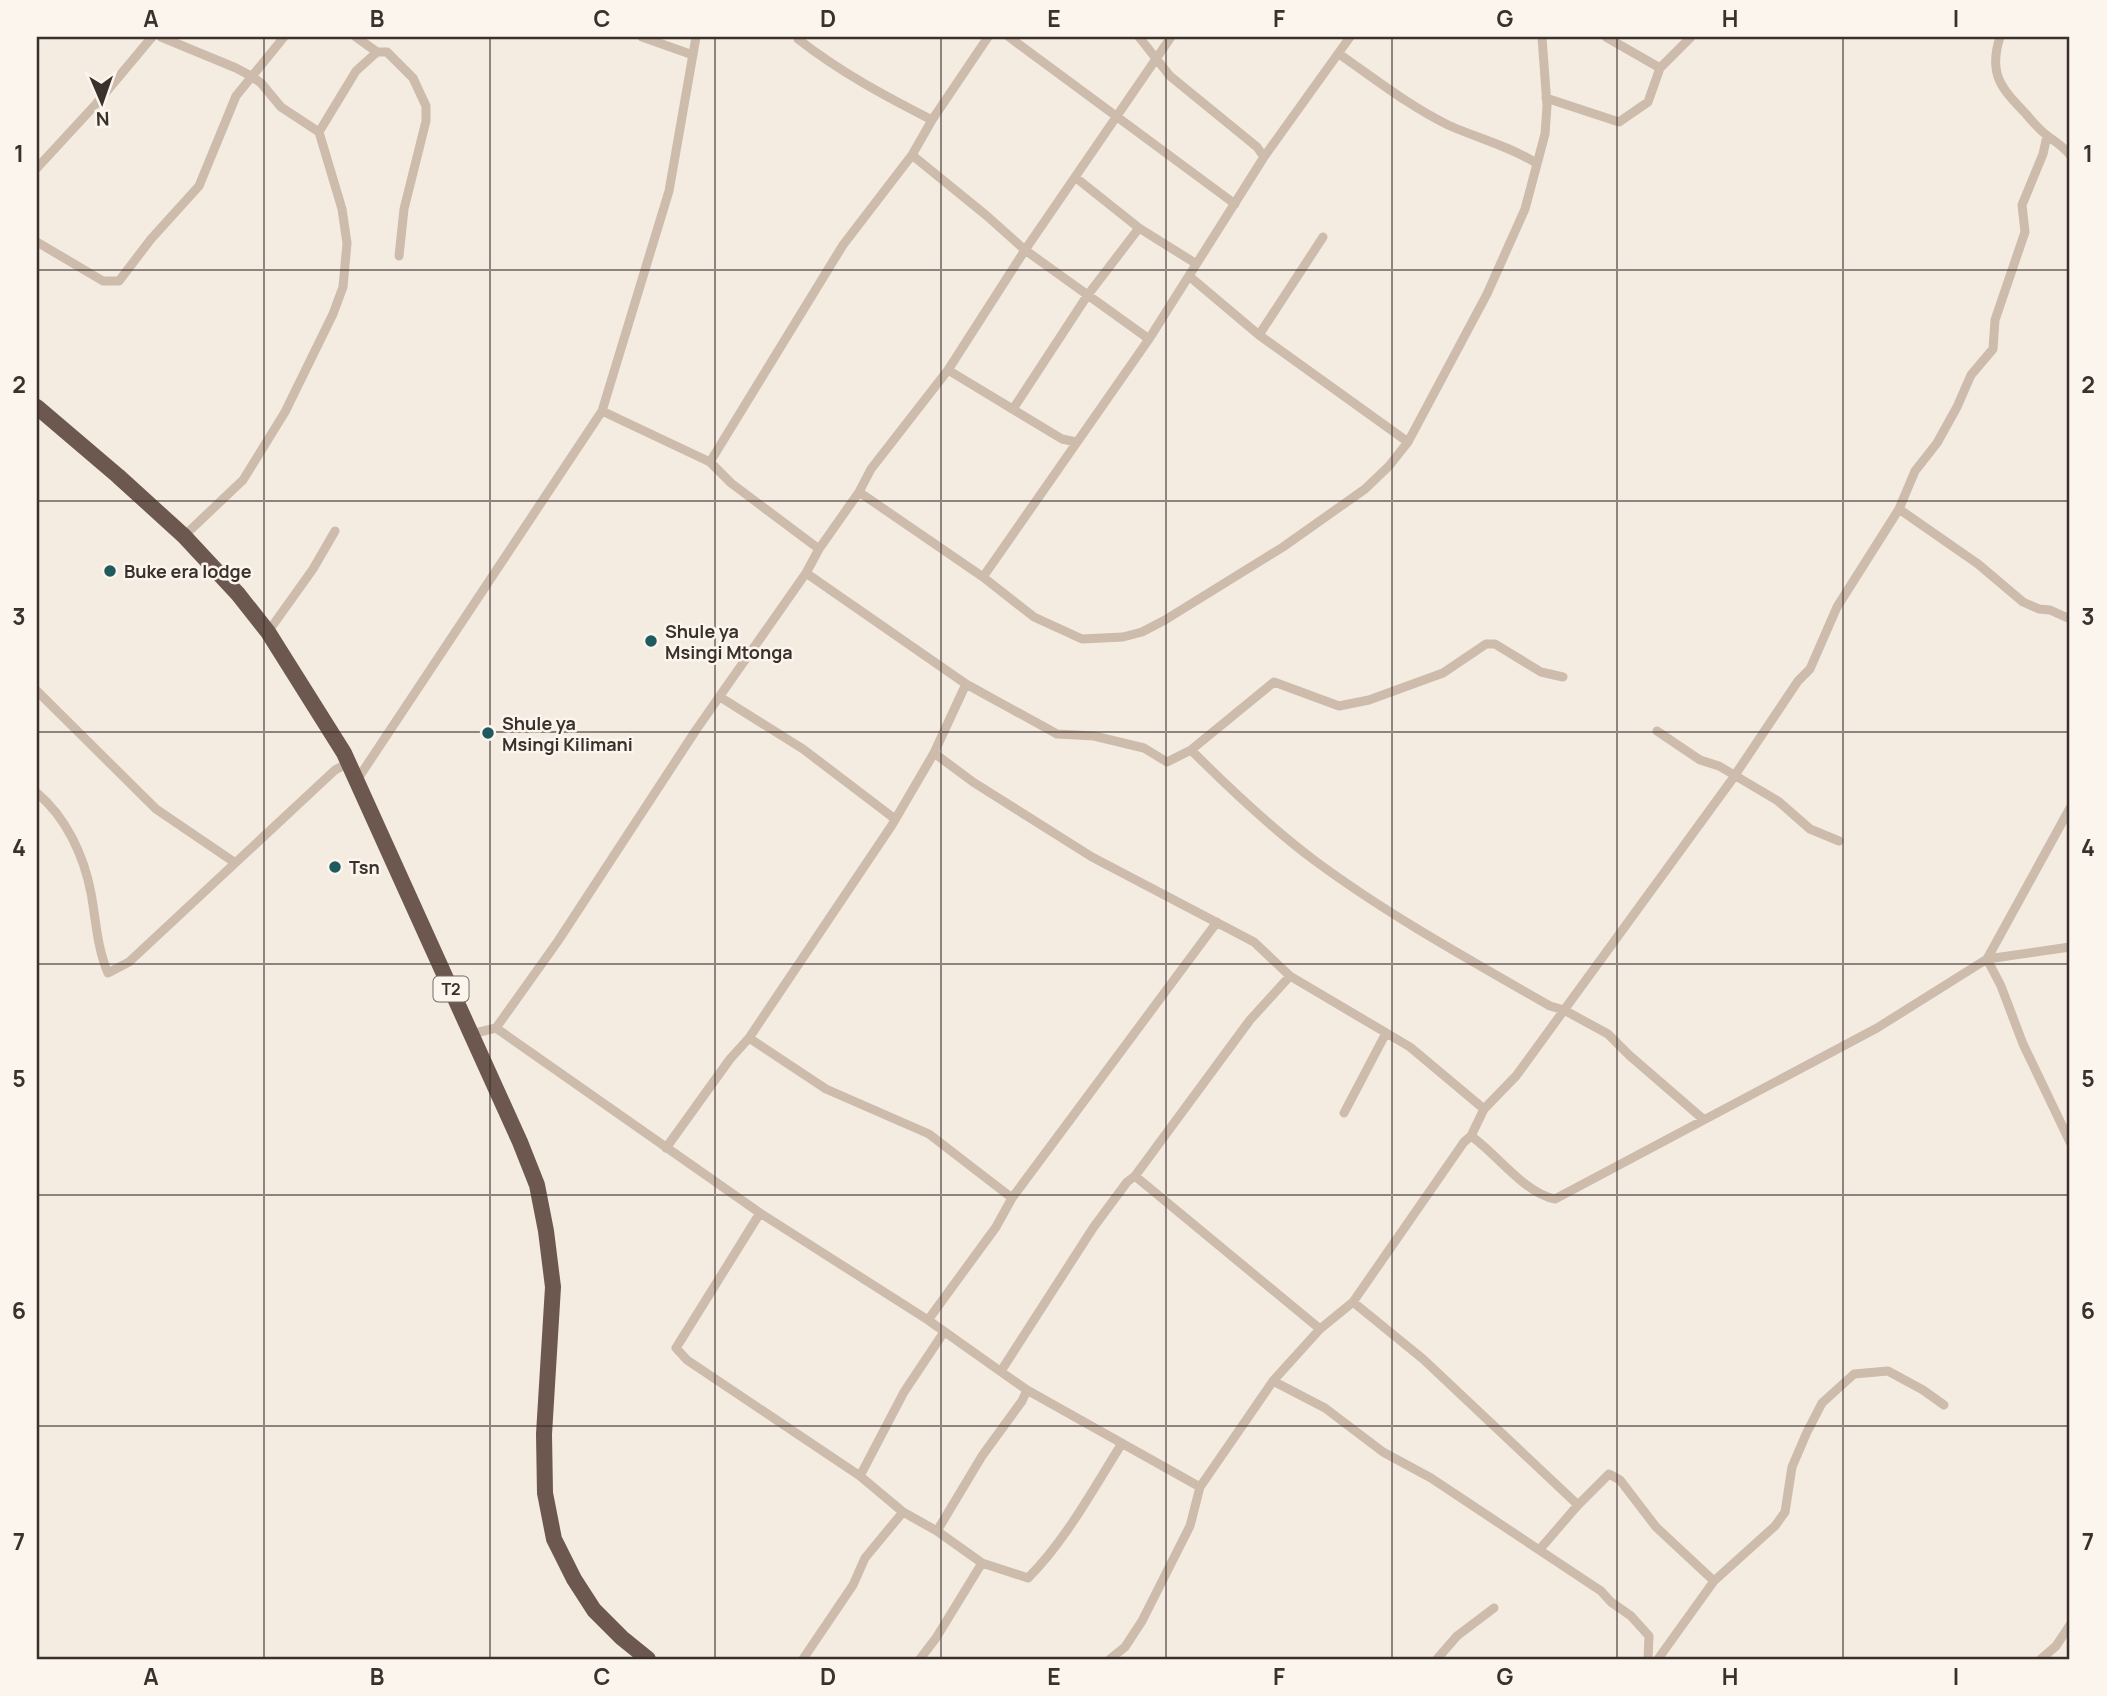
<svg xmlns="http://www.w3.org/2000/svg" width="2107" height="1696" font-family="Manrope,sans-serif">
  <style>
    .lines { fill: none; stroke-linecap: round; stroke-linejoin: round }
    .minor { stroke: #cdbbac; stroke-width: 9 }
    .trunk { stroke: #6c584f; stroke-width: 16 }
    .grid { fill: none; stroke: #3b302b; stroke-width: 2; stroke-opacity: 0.55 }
    .poi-dot { fill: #1f5a5e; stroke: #fbf5ee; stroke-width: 2.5 }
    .labels { text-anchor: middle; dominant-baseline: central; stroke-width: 5; stroke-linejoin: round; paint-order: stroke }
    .shield { fill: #fbf5ee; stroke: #756b66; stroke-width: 2 }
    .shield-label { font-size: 16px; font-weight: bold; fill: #3b302b }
    .poi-label { font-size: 18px; font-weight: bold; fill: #3b302b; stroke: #fbf5ee; text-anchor: start }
    .neatline { fill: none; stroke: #3b302b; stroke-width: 2.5 }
    .grid-label { font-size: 23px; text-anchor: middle; font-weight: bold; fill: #3b302b }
  </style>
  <rect width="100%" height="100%" fill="#f4ebe1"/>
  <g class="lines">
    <!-- minor -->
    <path class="minor" d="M161,37L236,68L251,76L261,83L281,107L319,132L342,209L347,243L343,287L333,314L285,412L243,480L184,536
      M356,37L377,52H387L413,78L426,106V121L404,209L399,256
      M642,37L693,55
      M800,37L798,39C840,72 885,96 932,120
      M1009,37L1235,204
      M1139,37L1170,76L1257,147L1264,157
      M1606,37L1660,68
      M2000,37C1988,74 2001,88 2026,114C2033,122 2040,131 2049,137C2057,143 2064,147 2070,155
      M1339,54C1374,78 1409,106 1448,125C1477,138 1509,146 1536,163
      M1546,98L1619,122L1648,102L1660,68L1691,37
      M319,132L356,71L377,52
      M912,155L987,216L1025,250L1149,339
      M37,168L96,104L152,37
      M1075,177L1139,228L1195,263
      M37,242L103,281H119L151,239L199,186L236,96L284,37
      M1189,276L1259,335L1408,442
      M1259,335L1323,237
      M948,370L1062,439L1076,442
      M1013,409L1087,296L1139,228
      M602,411L710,462L731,483L819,549
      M710,462L843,245L912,155L932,120L988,37
      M859,492L983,577L1034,617L1082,639L1123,637L1142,632L1165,620L1283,547L1365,489L1389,466L1408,442L1487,294L1525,209L1545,134L1547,106L1542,37
      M1899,509L1978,564L2023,602L2039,609L2050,610L2070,619
      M806,573L966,684L1057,734L1094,736L1144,748L1167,762L1191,750L1274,682L1339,706L1369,700L1443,673L1486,644H1495L1541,672L1563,677
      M983,577L1149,339L1264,157L1350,37
      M268,632L313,569L335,531
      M37,691L156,809L234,862
      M720,697L803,749L895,819
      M1657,731L1700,760L1719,766L1778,801L1810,829L1839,841
      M1191,750C1230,789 1270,827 1314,860C1388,915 1470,960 1550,1006L1564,1010L1608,1034L1629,1055L1703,1119
      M934,753L973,782L1092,857L1254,942L1290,976L1410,1047L1484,1109
      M357,780L602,411L669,191L696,37
      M37,793C66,817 84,856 91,893C96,920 97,948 108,973L129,962L335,770L348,763
      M2070,808L1987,959L2001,986L2023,1044L2070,1142
      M496,1028L760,1213L928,1320L1027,1390L1200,1487
      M471,1034L496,1028L558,941L696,730L806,573L819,549L859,492L871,469L948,370L1025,250L1171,37
      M749,1038L826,1089L929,1134L1012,1198
      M1344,1113L1386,1033
      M1471,1136C1497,1154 1524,1193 1555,1199L1877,1028L1987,959L2070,947
      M666,1148L730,1059L749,1038L892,825L934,753L966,684
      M1135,1176L1320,1329
      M760,1213L676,1348L687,1360L860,1476L903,1512L937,1531L982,1563L1028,1578C1066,1540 1093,1489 1121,1445
      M1353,1302L1423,1359L1578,1505L1609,1474L1620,1480L1656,1527L1714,1581L1658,1659
      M928,1320L996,1227L1012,1198L1217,922
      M1001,1371L1093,1228L1127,1182L1135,1176L1250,1020L1290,976
      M1273,1381L1325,1408L1383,1452L1431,1478L1601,1591L1611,1602L1631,1616L1649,1636L1648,1659
      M860,1476L904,1392L944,1332
      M937,1531L982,1456L1022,1401L1027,1390
      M1540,1549L1578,1505
      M1714,1581L1775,1526L1785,1512L1792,1467L1807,1432L1822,1403L1854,1374L1888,1371L1923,1390L1944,1405
      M803,1659L853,1585L865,1558L903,1512
      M920,1659L936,1638L982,1563
      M1110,1659L1125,1647L1142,1621L1190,1526L1200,1487L1273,1381L1320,1329L1353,1302L1464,1142L1471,1136L1484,1109L1516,1076L1731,781L1798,681L1810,669L1837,607L1899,509L1915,471L1937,443L1957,407L1971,375L1993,349L1995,320L2025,232L2022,205L2043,154L2047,136
      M1437,1659L1457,1636L1494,1608
      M2041,1659L2056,1646L2070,1625"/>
    <!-- trunk -->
    <path class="trunk" d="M37,407L118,476L184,536L238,594L268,632L344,753L520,1142L537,1185L546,1231L553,1287L544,1434L545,1493L554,1539L574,1579L594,1610L622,1638L648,1659"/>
  </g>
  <!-- grid -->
  <path class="grid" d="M264,37V1659M490,37V1659M715,37V1659M941,37V1659M1166,37V1659M1392,37V1659M1617,37V1659M1843,37V1659M37,270H2070M37,501H2070M37,732H2070M37,964H2070M37,1195H2070M37,1426H2070"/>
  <!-- markers -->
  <g class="poi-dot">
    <circle cx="110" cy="571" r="7"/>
    <circle cx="651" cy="641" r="7"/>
    <circle cx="488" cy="733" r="7"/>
    <circle cx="335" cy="867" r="7"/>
  </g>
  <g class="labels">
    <!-- shield labels -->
    <rect class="shield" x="433.5" y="976.5" width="35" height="25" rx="5"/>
    <g class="shield-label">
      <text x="451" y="989">T2</text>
    </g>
    <!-- poi labels -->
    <g class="poi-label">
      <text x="124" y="571">Buke era lodge</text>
      <text x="665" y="631">Shule ya<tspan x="665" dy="21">Msingi Mtonga</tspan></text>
      <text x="502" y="723">Shule ya<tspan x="502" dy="21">Msingi Kilimani</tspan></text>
      <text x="349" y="867">Tsn</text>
    </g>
  </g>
  <!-- border -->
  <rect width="2107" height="1696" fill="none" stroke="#fbf5ee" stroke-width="77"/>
  <!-- north arrow -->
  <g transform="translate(102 102) rotate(178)" stroke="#fbf5ee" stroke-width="5" paint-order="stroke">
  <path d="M0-5L12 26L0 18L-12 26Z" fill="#3b302b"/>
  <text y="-10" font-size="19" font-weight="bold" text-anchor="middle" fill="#3b302b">N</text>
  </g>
  <rect x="38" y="38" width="2030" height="1620" class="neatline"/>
  <g class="grid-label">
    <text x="151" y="27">A</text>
    <text x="377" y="27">B</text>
    <text x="602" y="27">C</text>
    <text x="828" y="27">D</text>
    <text x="1054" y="27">E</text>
    <text x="1279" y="27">F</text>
    <text x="1505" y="27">G</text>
    <text x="1730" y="27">H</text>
    <text x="1956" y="27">I</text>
    <text x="19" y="162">1</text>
    <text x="2088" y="162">1</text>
    <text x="19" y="393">2</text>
    <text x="2088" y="393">2</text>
    <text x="19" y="625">3</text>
    <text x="2088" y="625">3</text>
    <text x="19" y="856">4</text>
    <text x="2088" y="856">4</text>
    <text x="19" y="1087">5</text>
    <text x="2088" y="1087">5</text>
    <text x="19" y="1319">6</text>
    <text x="2088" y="1319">6</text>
    <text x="19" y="1550">7</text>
    <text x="2088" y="1550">7</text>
    <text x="151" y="1685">A</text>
    <text x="377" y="1685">B</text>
    <text x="602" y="1685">C</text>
    <text x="828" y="1685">D</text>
    <text x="1054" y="1685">E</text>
    <text x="1279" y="1685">F</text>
    <text x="1505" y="1685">G</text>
    <text x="1730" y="1685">H</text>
    <text x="1956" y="1685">I</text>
  </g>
</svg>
